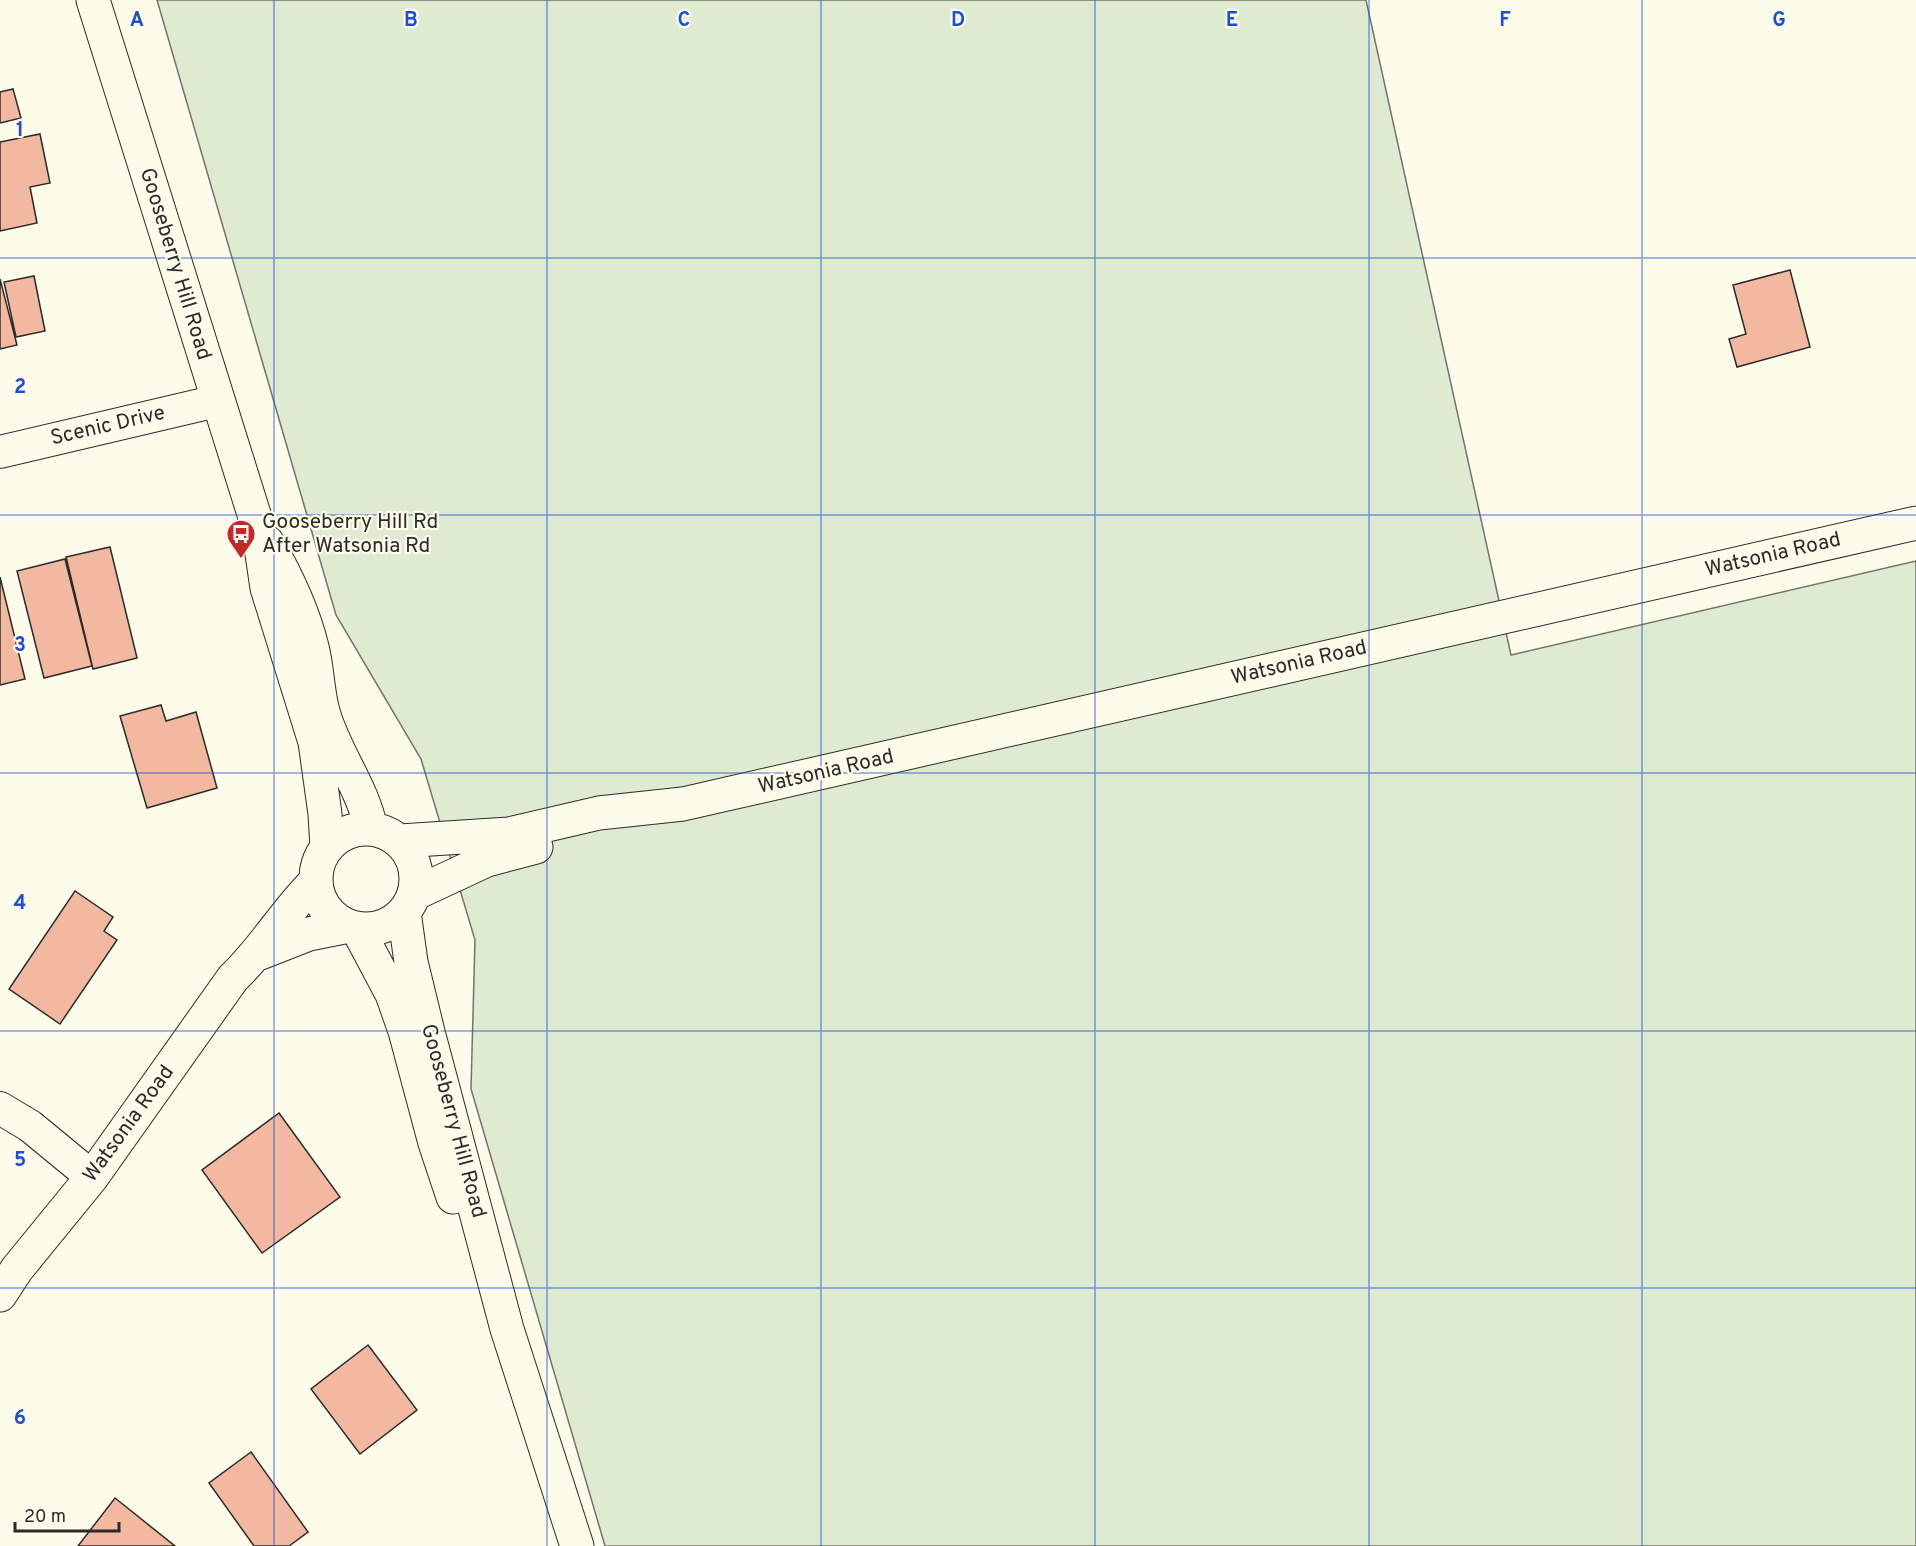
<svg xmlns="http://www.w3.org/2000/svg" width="1916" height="1546" font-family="Overpass,sans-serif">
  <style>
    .green { fill: #deebd1; stroke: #74746e; stroke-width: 1.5 }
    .building { fill: #f2b8a0; stroke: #2b2b2b; stroke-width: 1.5 }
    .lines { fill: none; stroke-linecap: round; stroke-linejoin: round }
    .minor-casing { stroke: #2b2b2b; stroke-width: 34 }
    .tertiary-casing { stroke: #2b2b2b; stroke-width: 35 }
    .minor { stroke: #fdfbea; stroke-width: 32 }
    .tertiary { stroke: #fdfbea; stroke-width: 33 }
    .grid { fill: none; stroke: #1d4ed8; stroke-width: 1.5; stroke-opacity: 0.55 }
    .labels { text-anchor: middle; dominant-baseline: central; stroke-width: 4.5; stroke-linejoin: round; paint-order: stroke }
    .street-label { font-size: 21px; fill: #2b2b2b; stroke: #fdfbea }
    .poi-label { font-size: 21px; fill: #2b2b2b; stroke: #fdfbea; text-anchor: start }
    .grid-label { font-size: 20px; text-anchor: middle; font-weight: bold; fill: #1d4ed8; stroke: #fdfbea; stroke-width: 4.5; stroke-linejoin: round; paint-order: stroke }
  </style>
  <rect width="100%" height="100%" fill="#fdfbea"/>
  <!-- green -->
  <path class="green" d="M157,0H1366L1511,655L1916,561V1546H605L471,1089L475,940L421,759L336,615Z"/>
  <!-- building -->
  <path class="building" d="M13,89L21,118L0,123V92Z
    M40,134L50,183L30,187L37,223L0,231V142Z
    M1790,270L1810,347L1737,367L1729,339L1746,334L1733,285Z
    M34,276L45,331L16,337L4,282Z
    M0,279L17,345L0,349Z
    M110,547L137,658L93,669L66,557Z
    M65,559L92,666L44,678L17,571Z
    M0,577L25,679L0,685Z
    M161,705L166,721L196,712L217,788L147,808L120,716Z
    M75,891L113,917L104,931L117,940L60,1024L9,989Z
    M279,1113L340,1197L262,1253L202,1170Z
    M368,1345L417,1410L360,1454L311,1389Z
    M251,1452L308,1532L289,1546H254L209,1483Z
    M115,1498L175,1546H78Z"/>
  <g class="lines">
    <!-- minor casing -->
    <g class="minor-casing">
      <path id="minor" d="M0,452L217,401
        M0,1108L30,1126L92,1177"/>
    </g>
    <!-- tertiary casing -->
    <g class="tertiary-casing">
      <path id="tertiary" d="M93,0L258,527L267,588L315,742L325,814L327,848
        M267,542C286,575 303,610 312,647C318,669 317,693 324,715C336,755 363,788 371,829
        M316 879a50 50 0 1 1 100 0a50 50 0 1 1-100 0Z
        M400,841L509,834L599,813L683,804L1916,523
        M414,894L487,860L536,847
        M404,912L411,962L428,1032L507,1329L577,1546
        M357,928L392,994L405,1031L435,1143L453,1197
        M258,954L309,934L349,926
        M0,1295L17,1269L92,1177L233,978C265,948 284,912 316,881"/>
    </g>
    <!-- minor -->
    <use href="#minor" class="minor"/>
    <!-- tertiary -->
    <use href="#tertiary" class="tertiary"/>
  </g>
  <!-- grid -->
  <path class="grid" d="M274,0V1546M547,0V1546M821,0V1546M1095,0V1546M1369,0V1546M1642,0V1546M0,258H1916M0,515H1916M0,773H1916M0,1031H1916M0,1288H1916"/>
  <!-- icons -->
  <defs>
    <g id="bus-pin" transform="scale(1.5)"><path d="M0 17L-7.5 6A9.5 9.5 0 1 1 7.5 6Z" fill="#c62828" stroke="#fdfbea"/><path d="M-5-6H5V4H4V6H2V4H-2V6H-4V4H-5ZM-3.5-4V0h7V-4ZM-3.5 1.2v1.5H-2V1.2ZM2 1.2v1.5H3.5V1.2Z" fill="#fff"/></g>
  </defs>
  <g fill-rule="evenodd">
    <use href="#bus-pin" x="241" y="534"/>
  </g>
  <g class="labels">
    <!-- street labels -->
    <g class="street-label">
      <text transform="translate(175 264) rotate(73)">Gooseberry Hill Road</text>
      <text transform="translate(108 426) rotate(-13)">Scenic Drive</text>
      <text transform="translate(1773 555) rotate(-13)">Watsonia Road</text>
      <text transform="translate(1299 663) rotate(-13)">Watsonia Road</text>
      <text transform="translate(826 772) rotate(-13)">Watsonia Road</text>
      <text transform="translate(453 1121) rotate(75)">Gooseberry Hill Road</text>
      <text transform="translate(129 1124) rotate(-54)">Watsonia Road</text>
    </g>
    <!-- poi labels -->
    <g class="poi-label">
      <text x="262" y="522">Gooseberry Hill Rd<tspan x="262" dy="24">After Watsonia Rd</tspan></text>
    </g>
  </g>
  <g class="grid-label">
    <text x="137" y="26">A</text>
    <text x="411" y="26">B</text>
    <text x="684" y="26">C</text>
    <text x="958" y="26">D</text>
    <text x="1232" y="26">E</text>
    <text x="1505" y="26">F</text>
    <text x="1779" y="26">G</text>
    <text x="20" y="136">1</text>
    <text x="20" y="393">2</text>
    <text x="20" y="651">3</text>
    <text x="20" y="909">4</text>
    <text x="20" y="1166">5</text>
    <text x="20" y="1424">6</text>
  </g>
  <!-- scale -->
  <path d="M15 1522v9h104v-9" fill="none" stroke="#2b2b2b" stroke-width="3"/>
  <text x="24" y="1522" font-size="18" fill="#2b2b2b" stroke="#fdfbea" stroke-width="4.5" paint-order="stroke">20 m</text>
</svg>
